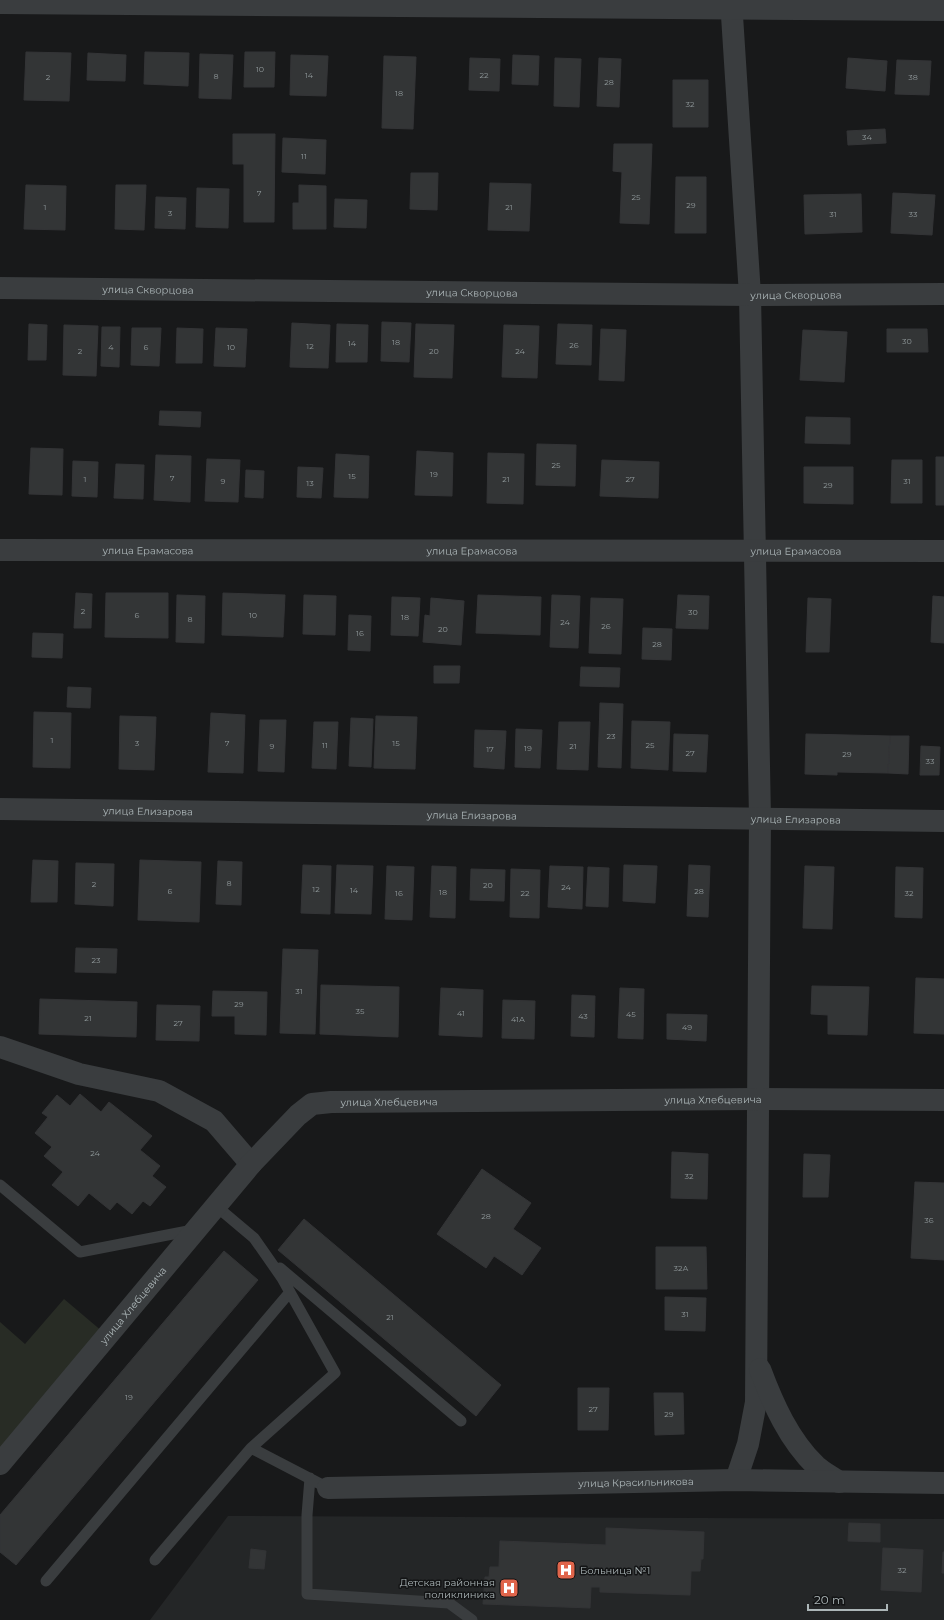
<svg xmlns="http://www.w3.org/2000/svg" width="944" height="1620" font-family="Montserrat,sans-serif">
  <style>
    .built { fill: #242627 }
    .green { fill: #282c25 }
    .building { fill: #333536; stroke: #333436 }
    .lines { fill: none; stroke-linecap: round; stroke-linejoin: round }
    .lane { stroke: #3a3d3f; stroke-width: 11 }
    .street { stroke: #3a3d3f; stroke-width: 22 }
    .labels { text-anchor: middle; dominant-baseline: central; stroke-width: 3; stroke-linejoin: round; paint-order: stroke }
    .number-label { font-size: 8px; fill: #8e9698 }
    .street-label { font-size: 10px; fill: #acb6b8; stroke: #131415 }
    .poi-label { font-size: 10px; fill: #acb6b8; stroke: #131415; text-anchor: start }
  </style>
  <rect width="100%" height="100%" fill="#18191a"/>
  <!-- built -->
  <path class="built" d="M228,1516L944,1519V1620H150Z"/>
  <!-- green -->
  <path class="green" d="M64,1299L103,1332L0,1453V1322L25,1344Z"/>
  <!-- building -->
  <path class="building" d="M26,52L71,53L69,101L24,100Z
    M145,52L189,53L188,86L144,84Z
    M245,52H275L274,87H244Z
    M88,53L126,55L125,81L87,80Z
    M200,54L233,55L231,99L199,98Z
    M291,55L328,56L326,96L290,95Z
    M513,55L539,56L538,85L512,84Z
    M384,56L416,57L413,129L382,128Z
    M470,58L500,59L499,91L469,90Z
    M555,58L581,59L579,107L554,106Z
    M599,58L621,59L619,107L597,106Z
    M848,58L887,61L885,91L846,88Z
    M897,60L931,61L929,95L895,94Z
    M673,80H708V127H673Z
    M885,129L886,143L848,145L847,131Z
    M233,134H275L274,222H244V164H233Z
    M283,138L326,140L325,174L282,172Z
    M614,144H652L649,224L620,223L622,172L613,171Z
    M411,173H438L437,210L410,209Z
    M676,177H706V233H675Z
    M490,183L531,184L529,231L488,230Z
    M26,185L66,186L65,230L24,229Z
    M116,185H146L144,230L115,229Z
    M299,185L326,186V229H293V203H299Z
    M197,188L229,189L228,228L196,227Z
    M893,193L935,195L932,235L891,233Z
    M861,194L862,232L805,234L804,195Z
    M156,197L186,198L185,229L155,228Z
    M335,199L367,200L366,228L334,227Z
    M382,322L411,323L409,362L381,361Z
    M292,323L330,325L328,368L290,367Z
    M29,324L47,325L46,360H28Z
    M337,324L368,325L367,362H336Z
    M416,324L454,325L452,378L414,377Z
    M558,324L592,325L591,365L556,364Z
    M64,325L98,326L96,376L63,375Z
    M504,325L539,326L537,378L502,377Z
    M102,327H120L119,367L101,366Z
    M132,328H161L159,366L131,365Z
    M177,328L203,329L202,363H176Z
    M216,328L247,329L245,367L214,366Z
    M601,329L626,330L624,381L599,380Z
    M887,329H927L928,352H887Z
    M803,330L847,332L844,382L800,380Z
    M160,411L201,412L200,427L159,425Z
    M806,417L850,418V444L805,443Z
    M537,444L576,445L575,486L536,485Z
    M31,448L63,449L62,495L29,494Z
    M417,451L453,453L452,496L415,495Z
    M488,453L524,454L523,504L487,503Z
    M336,454L369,456L368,498L334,497Z
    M156,455L191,456L190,502L154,500Z
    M936,457H944V505H936Z
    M207,459L240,460L238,502L205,501Z
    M602,460L659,462L658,498L600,496Z
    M892,460H922V503H891Z
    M73,461L98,462L97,497L72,496Z
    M116,464L144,465L143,499L114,498Z
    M298,467L323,468L321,498L297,497Z
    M804,467H853V504L804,503Z
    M246,470L264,471L263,498L245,497Z
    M76,593L92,594L91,628H74Z
    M106,593H168V638L105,637Z
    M223,593L285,595L283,637L222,635Z
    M177,595L205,596L204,643L176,642Z
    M304,595L336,596L335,635L303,634Z
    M478,595L541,597L540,635L476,633Z
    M552,595L580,596L578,648L550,647Z
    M678,595L709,596L708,629L676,628Z
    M933,596L944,597V643L931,642Z
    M392,597L420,598L418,636L391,635Z
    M431,598L464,601L461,645L423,642L425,615L430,616Z
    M591,598L623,599L621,654L589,653Z
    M808,598L831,599L829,652H806Z
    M349,615L371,616L370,651L348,650Z
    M643,628L672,629L671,660L642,659Z
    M33,633L63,634L62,658L32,657Z
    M434,666H460L459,683H434Z
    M581,667L620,668L619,687L580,686Z
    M68,687L91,688L90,708L67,707Z
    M600,703L623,704L621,768L598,767Z
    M34,712L71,713L70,768L33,767Z
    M211,713L245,715L243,773L208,772Z
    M120,716L156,717L154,770L119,769Z
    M376,716L417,717L415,769L374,768Z
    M351,718L373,719L371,767L349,766Z
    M260,720H286L284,772L258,771Z
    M632,721L670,722L668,770L631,768Z
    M314,722H338L336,769L312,768Z
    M559,722H590L588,770L557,769Z
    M516,729L542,730L540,768L515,767Z
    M475,730L506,731L504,769L474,767Z
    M674,734L708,735L706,772L673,771Z
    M806,734L890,736L888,773L837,772V775L805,774Z
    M890,736H909L908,774L888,773Z
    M921,746L940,747L939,775H920Z
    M33,860L58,861L57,902H31Z
    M140,860L201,862L199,922L138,920Z
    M218,861L242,862L241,905L216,904Z
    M76,863L114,864L113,906L75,904Z
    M303,865L331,866L330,914L301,913Z
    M337,865L373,866L371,914L335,913Z
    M624,865L657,866L655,903L623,901Z
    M689,865L710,866L708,917L687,916Z
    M387,866L414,867L412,920L385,919Z
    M432,866L456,867L455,918L430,917Z
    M550,866L583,867L582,909L548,907Z
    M805,866L834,867L832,929L803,928Z
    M588,867L609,868L608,907L586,906Z
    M896,867L923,868L922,918L895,917Z
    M471,869L505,870L504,901L470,900Z
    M511,869L540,870L539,918L510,917Z
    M76,948L117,949L116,973L75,972Z
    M283,949L318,950L315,1034L280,1033Z
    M916,978L944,979V1034L914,1033Z
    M321,985L399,987L398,1037L320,1034Z
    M812,986L869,987L867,1035L828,1034V1015L811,1014Z
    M441,988L483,990L482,1037L439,1035Z
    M620,988L644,989L643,1039L618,1038Z
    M213,991L267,992L266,1035L235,1034V1016H212Z
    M572,995L595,996L594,1037L571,1036Z
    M40,999L137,1002L136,1037L39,1034Z
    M503,1000L535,1001L534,1039L502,1038Z
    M157,1005L200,1006L199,1041L156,1040Z
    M667,1014L707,1015L706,1041L667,1039Z
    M80,1094L101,1112L109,1102L152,1136L140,1150L160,1166L152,1176L166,1187L150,1206L143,1201L132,1214L117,1202L110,1210L89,1193L78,1206L52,1185L63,1172L44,1156L52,1147L35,1133L48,1117L42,1113L57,1095L70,1106Z
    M672,1152L708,1154L707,1199L671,1198Z
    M804,1154L830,1155L828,1197H803Z
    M482,1169L531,1203L513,1229L541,1248L522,1275L494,1256L486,1268L437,1234Z
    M915,1182L944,1183V1260L911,1258Z
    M304,1219L501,1385L476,1416L278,1250Z
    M656,1247H706L707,1289H656Z
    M224,1251L258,1280L16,1565L0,1552V1515Z
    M665,1297L706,1298L705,1331L665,1330Z
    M578,1388H609L608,1430H578Z
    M654,1393H683L684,1434L655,1435Z
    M849,1523L880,1524V1542L848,1541Z
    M606,1528L704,1532L703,1559H701L700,1571H691L690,1595L600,1592V1587H591L590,1608L483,1604L485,1577H489L490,1567H499L500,1541L606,1545Z
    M883,1548L923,1550L921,1592L881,1590Z
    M251,1549L266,1551L264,1569L249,1568Z
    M943,1552H944V1573H942Z"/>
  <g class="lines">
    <!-- lane -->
    <path class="lane" d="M0,1185L80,1252L193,1230
      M216,1206L254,1238L282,1278L335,1373L251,1448L328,1488
      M280,1268L461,1421
      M310,1478L307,1515V1594L449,1603L472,1620
      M155,1560L251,1448
      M46,1581L290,1292"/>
    <!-- street -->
    <g class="street">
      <path d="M731,0L750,295L760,818L756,1402L748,1444L736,1480"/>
      <path d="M0,3L944,10"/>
      <path id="s1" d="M0,288L750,295L944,294"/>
      <path id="s2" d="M0,550L944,551"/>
      <path id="s3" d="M0,809L944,821"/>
      <path d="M0,1047L79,1074L159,1091L214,1121L251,1164"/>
      <path d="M760,1369C773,1404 789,1440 816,1466C823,1472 832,1477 839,1482"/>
      <path id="s4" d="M0,1464L251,1164L298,1115L312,1104L331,1102L758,1099L944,1100"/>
      <path id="s5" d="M328,1488L736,1480L944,1483"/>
    </g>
  </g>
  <!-- icons -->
  <defs>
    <g id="hospital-square" transform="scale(1)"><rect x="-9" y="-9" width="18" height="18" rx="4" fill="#e0654b" stroke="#131415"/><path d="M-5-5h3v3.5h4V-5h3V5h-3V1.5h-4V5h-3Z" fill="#fff"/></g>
  </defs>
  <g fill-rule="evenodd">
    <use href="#hospital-square" x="566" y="1570"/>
    <use href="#hospital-square" x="509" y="1588"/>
  </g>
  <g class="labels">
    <!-- number labels -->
    <g class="number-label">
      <text x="260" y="69">10</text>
      <text x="309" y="75">14</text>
      <text x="484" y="75">22</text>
      <text x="216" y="76">8</text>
      <text x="48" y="77">2</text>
      <text x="913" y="77">38</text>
      <text x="609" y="82">28</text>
      <text x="399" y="93">18</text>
      <text x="690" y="104">32</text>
      <text x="867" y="137">34</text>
      <text x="304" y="156">11</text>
      <text x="259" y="193">7</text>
      <text x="636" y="197">25</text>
      <text x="691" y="205">29</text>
      <text x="45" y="207">1</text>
      <text x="509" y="207">21</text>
      <text x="170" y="213">3</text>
      <text x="833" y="214">31</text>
      <text x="913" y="214">33</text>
      <text x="907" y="341">30</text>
      <text x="396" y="342">18</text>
      <text x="352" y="343">14</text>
      <text x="574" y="345">26</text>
      <text x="310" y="346">12</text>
      <text x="111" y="347">4</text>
      <text x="146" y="347">6</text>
      <text x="231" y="347">10</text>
      <text x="80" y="351">2</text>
      <text x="434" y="351">20</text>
      <text x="520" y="351">24</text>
      <text x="556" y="465">25</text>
      <text x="434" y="474">19</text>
      <text x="352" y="476">15</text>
      <text x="172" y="478">7</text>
      <text x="85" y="479">1</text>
      <text x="506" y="479">21</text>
      <text x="630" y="479">27</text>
      <text x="223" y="481">9</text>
      <text x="907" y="481">31</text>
      <text x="310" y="483">13</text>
      <text x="828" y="485">29</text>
      <text x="83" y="611">2</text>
      <text x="693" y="612">30</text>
      <text x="137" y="615">6</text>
      <text x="253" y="615">10</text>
      <text x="405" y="617">18</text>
      <text x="190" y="619">8</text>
      <text x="565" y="622">24</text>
      <text x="606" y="626">26</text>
      <text x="443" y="629">20</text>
      <text x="360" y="633">16</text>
      <text x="657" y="644">28</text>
      <text x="611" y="736">23</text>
      <text x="52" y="740">1</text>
      <text x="137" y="743">3</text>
      <text x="227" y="743">7</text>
      <text x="396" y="743">15</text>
      <text x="325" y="745">11</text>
      <text x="650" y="745">25</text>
      <text x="272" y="746">9</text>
      <text x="573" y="746">21</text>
      <text x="528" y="748">19</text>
      <text x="490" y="749">17</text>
      <text x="690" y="753">27</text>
      <text x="847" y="754">29</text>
      <text x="930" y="761">33</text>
      <text x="229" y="883">8</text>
      <text x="94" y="884">2</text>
      <text x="488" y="885">20</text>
      <text x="566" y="887">24</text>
      <text x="316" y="889">12</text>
      <text x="354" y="890">14</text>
      <text x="170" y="891">6</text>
      <text x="699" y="891">28</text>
      <text x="443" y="892">18</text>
      <text x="399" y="893">16</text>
      <text x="525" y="893">22</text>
      <text x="909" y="893">32</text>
      <text x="96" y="960">23</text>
      <text x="299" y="991">31</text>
      <text x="239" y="1004">29</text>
      <text x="360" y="1011">35</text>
      <text x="461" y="1013">41</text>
      <text x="631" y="1014">45</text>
      <text x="583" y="1016">43</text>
      <text x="88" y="1018">21</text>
      <text x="518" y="1019">41А</text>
      <text x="178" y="1023">27</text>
      <text x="687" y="1027">49</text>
      <text x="95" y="1153">24</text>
      <text x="689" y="1176">32</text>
      <text x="486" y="1216">28</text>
      <text x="929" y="1220">36</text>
      <text x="681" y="1268">32А</text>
      <text x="685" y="1314">31</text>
      <text x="390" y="1317">21</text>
      <text x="129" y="1397">19</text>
      <text x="593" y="1409">27</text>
      <text x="669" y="1414">29</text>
      <text x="902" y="1570">32</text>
    </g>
    <!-- street labels -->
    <g class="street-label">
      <text stroke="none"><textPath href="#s1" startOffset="148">улица Скворцова</textPath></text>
      <text stroke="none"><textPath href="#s1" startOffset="472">улица Скворцова</textPath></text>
      <text stroke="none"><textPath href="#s1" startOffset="796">улица Скворцова</textPath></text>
      <text stroke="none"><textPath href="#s2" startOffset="148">улица Ерамасова</textPath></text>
      <text stroke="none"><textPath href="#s2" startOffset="472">улица Ерамасова</textPath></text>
      <text stroke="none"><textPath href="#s2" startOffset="796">улица Ерамасова</textPath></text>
      <text stroke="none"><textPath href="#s3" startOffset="148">улица Елизарова</textPath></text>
      <text stroke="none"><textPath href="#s3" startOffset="472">улица Елизарова</textPath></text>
      <text stroke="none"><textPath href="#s3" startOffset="796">улица Елизарова</textPath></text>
      <text stroke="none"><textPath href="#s4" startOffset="878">улица Хлебцевича</textPath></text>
      <text stroke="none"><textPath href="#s4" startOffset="554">улица Хлебцевича</textPath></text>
      <text stroke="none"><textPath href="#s4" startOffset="207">улица Хлебцевича</textPath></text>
      <text stroke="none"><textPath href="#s5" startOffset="308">улица Красильникова</textPath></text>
    </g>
    <!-- poi labels -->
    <g class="poi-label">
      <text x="580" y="1570">Больница №1</text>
      <text x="495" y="1582" text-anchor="end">Детская районная<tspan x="495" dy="12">поликлиника</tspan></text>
    </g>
  </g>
  <!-- scale -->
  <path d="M808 1604v6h79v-6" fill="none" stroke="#acb6b8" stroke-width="2"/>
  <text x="814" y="1604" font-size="12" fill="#acb6b8" stroke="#131415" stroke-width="3" paint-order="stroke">20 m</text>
</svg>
